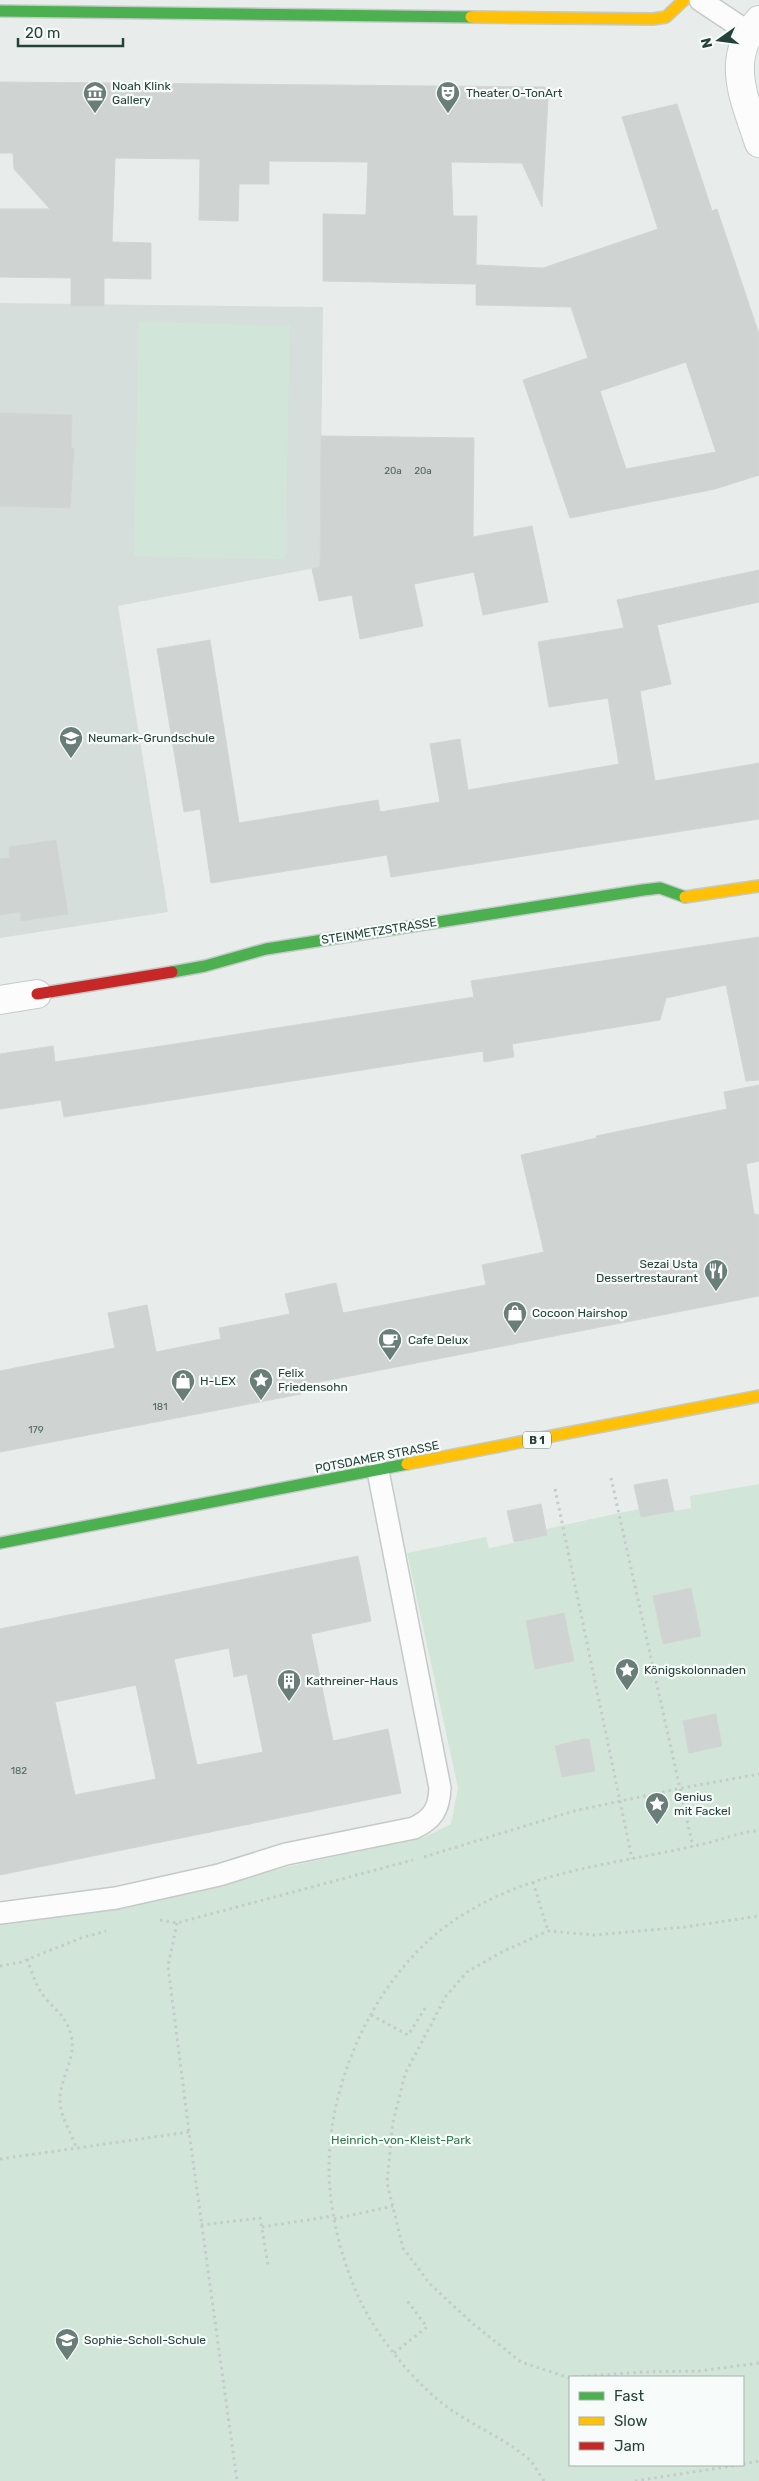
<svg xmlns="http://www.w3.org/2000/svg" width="759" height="2481" font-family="Rubik,sans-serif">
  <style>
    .built { fill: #d6dedb }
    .green { fill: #d1e6d8; fill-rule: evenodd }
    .building { fill: #cfd4d2; stroke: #d1d6d4; fill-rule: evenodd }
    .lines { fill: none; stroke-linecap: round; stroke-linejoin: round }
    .lane-casing { stroke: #c5cac8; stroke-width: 24 }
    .street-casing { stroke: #c5cac8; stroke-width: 30 }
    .fast-casing { stroke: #c3cbc8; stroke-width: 14 }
    .slow-casing { stroke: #c3cbc8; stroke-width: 14 }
    .jam-casing { stroke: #c3cbc8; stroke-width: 14 }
    .path { stroke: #c3ccca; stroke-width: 3; stroke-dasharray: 2.5 4; stroke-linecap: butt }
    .lane { stroke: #fcfcfc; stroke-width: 21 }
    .street { stroke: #fcfcfc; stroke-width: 28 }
    .fast { stroke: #4caf50; stroke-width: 11 }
    .slow { stroke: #ffc107; stroke-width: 11 }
    .jam { stroke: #c62828; stroke-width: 11 }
    .labels { text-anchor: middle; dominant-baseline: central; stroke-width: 4.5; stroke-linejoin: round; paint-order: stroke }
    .number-label { font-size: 10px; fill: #506761 }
    .shield { fill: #f7fbf9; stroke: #637a73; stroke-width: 1 }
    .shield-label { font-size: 11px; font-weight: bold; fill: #24423a }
    .poi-label { font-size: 12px; fill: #24423a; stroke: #f7fbf9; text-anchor: start }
    .street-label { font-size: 12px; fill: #24423a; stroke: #f7fbf9 }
    .park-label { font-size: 12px; fill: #2d7a4b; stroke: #f7fbf9 }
  </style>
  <rect width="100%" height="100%" fill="#e8edeb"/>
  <!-- built -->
  <path class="built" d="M0,303L323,307L320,567L118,606L168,912L0,938Z"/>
  <!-- green -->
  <path class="green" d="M139,322L290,326L285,559L134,556Z
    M759,1484V2481H0V1925L117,1909L291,1866L425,1837L451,1824L458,1788L407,1553L486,1537L489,1548L518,1542L546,1529L619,1513L639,1509L669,1512L691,1508L690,1496ZM570,2377H743V2465H570Z"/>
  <!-- building -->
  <path class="building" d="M0,82L545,87L548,99L542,207L522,163L451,162L453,216H477L476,265L543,268L658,229L622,117L677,104L712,211L717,209L759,334V475L715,489L570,518L523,380L588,358L571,307L476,305V279L475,284L323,281V214L366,215L368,162L269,161V184H239L238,221L199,220L200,159L115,158L112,242L151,243V279L104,278V306H71V278L0,277V209H50L14,169L13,153H0ZM686,362L716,452L626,469L600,391Z
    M0,413L72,415L71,448H74L70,508L0,506Z
    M321,436L474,438L473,537L532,526L548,602L483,615L474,572L414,584L423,626L360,639L352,595L319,601L312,569L320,567Z
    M759,570V602L657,625L671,684L640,691L655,781L759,763V819L391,877L387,855L211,883L200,809L184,812L157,649L210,640L239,823L378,800L380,812L440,802L430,744L460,739L468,790L619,764L608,698L549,707L538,642L624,628L617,600Z
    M56,840L68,914L21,921L20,912L0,915V859L10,858L9,847Z
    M759,937V1080L746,1081L726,985L666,998L660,1020L512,1044L514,1057L484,1062L483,1051L64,1117L61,1100L0,1109V1054L53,1046L55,1062L175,1044L474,997L471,981Z
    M759,1085V1161L746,1164L754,1214L759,1215V1296L299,1386L301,1394L0,1452V1371L115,1348L108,1313L147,1305L156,1352L221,1339L219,1328L290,1314L285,1294L336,1283L343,1313L486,1285L482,1265L544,1252L521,1155L597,1138L596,1136L727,1109L724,1092Z
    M667,1479L674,1511L641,1517L634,1485Z
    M541,1504L547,1535L514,1542L507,1511Z
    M358,1556L371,1621L311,1634L333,1741L388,1729L401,1793L0,1875V1629ZM229,1648L234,1677L247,1674L263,1752L197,1765L174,1659ZM136,1685L156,1779L75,1795L55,1702Z
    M691,1588L701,1636L663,1644L653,1596Z
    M564,1613L574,1661L535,1669L526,1621Z
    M716,1714L722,1746L689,1753L683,1721Z
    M584,1739H589L595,1771L562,1777L555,1746Z"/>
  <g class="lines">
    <!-- lane casing -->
    <g class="lane-casing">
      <path id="lane" d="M700,0L748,32
        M0,1913L116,1898L219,1875L286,1854L414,1828C433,1819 439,1809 440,1788L378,1471"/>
    </g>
    <!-- street casing -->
    <g class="street-casing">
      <path id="street" d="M759,20C724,59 745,100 759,143
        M0,1000L37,994"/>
    </g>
    <!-- fast casing -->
    <g class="fast-casing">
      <path id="fast" d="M0,11L471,17
        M172,972L205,966L266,949L643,890L660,888L685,897
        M0,1543L407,1464"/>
    </g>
    <!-- slow casing -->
    <g class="slow-casing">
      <path id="slow" d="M471,17L653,19L666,17L684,0
        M685,897L759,886
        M407,1464L759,1396"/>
    </g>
    <!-- jam casing -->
    <g class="jam-casing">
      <path id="jam" d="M37,994L172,972"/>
    </g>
    <!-- path -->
    <path class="path" d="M611,1478L693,1847
      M555,1489L632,1859
      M424,1857L574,1811L682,1788L759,1774
      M533,1882L548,1931
      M160,1920L177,1923L413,1860
      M177,1923L168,1966L189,2132L237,2481
      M27,1959C32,1972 36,1987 45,1998C57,2011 67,2018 71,2035C77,2057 60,2078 60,2100C60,2116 71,2132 76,2147
      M0,1966L21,1962L81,1938L106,1931
      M371,2015L408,2035L427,2005
      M0,2159L189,2132
      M334,2219L393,2206
      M201,2225L260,2218L268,2265
      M262,2227L333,2216
      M394,2353L427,2327L406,2299
      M575,2377L642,2372L699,2371L759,2363
      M570,2378L521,2362L472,2323L430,2284L403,2248L387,2183L393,2122L405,2074L446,1996L467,1972L500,1953L548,1931L594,1935L685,1927L759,1916
      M743,2464L759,2461
      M544,2481C539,2474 535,2466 530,2460C507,2440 478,2428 453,2411C419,2389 376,2336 360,2300C341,2259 329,2212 329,2167C329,2074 382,1963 464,1914C526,1876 586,1868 656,1854C676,1850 695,1846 715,1841C729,1837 745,1831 759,1831
      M635,2481L738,2465"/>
    <!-- lane -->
    <use href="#lane" class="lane"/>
    <!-- street -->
    <use href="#street" class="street"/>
    <!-- fast -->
    <use href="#fast" class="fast"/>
    <!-- slow -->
    <use href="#slow" class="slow"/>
    <!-- jam -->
    <use href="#jam" class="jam"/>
  </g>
  <!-- icons -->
  <defs>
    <g id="museum-pin" transform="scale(1.25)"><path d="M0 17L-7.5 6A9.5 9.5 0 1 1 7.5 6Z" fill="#697e78" stroke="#f7fbf9"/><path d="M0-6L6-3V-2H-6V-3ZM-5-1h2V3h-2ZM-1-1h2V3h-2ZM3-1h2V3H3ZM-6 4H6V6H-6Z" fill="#fff"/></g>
    <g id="theatre-pin" transform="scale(1.25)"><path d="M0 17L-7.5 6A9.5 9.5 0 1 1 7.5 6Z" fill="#697e78" stroke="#f7fbf9"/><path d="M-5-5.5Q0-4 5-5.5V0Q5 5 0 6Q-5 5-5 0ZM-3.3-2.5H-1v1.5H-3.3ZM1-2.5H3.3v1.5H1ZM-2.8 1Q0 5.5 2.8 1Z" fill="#fff"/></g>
    <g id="school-pin" transform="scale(1.25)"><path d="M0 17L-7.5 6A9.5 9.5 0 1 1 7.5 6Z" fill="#697e78" stroke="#f7fbf9"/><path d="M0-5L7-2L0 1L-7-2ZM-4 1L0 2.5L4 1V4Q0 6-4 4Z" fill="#fff"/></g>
    <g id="restaurant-pin" transform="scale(1.25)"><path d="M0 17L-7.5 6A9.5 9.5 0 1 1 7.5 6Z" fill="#697e78" stroke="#f7fbf9"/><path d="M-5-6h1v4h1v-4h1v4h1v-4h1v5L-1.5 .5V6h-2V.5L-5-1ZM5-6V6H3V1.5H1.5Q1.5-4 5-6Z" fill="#fff"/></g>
    <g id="shop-pin" transform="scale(1.25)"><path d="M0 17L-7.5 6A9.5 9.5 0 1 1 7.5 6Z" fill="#697e78" stroke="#f7fbf9"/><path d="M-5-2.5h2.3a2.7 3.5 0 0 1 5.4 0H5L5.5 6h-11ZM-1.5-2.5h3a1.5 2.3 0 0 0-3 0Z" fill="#fff"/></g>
    <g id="cafe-pin" transform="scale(1.25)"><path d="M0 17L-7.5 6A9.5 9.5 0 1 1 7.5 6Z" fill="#697e78" stroke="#f7fbf9"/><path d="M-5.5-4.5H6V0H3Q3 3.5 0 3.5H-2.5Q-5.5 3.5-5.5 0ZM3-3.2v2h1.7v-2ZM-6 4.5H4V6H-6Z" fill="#fff"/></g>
    <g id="sight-pin" transform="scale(1.25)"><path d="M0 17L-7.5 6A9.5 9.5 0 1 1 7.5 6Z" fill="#697e78" stroke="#f7fbf9"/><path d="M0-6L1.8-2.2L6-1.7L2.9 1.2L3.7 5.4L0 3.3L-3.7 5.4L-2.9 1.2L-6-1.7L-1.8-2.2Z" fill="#fff"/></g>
    <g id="building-pin" transform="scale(1.25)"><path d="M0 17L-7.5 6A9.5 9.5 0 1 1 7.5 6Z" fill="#697e78" stroke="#f7fbf9"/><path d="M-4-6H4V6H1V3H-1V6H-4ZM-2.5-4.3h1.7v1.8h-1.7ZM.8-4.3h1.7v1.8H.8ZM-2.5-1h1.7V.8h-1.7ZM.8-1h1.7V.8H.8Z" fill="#fff"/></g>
  </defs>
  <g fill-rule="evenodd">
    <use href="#museum-pin" x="95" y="93"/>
    <use href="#theatre-pin" x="448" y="93"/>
    <use href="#school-pin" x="71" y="738"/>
    <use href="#restaurant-pin" x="716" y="1271"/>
    <use href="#shop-pin" x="515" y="1313"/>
    <use href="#cafe-pin" x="390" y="1340"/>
    <use href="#sight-pin" x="261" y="1380"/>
    <use href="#shop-pin" x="183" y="1381"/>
    <use href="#sight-pin" x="627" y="1670"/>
    <use href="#building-pin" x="289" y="1681"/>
    <use href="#sight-pin" x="657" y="1804"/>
    <use href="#school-pin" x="67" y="2340"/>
  </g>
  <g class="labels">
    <!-- number labels -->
    <g class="number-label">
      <text x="393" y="471">20a</text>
      <text x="423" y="471">20a</text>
      <text x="160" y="1407">181</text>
      <text x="36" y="1430">179</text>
      <text x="19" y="1771">182</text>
    </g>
    <!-- shield labels -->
    <rect class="shield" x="523" y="1431.5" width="28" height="17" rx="4"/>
    <g class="shield-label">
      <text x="537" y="1440">B 1</text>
    </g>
    <!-- poi labels -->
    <g class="poi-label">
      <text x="112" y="86">Noah Klink<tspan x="112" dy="14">Gallery</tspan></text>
      <text x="466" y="93">Theater O-TonArt</text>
      <text x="88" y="738">Neumark-Grundschule</text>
      <text x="698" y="1264" text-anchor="end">Sezai Usta<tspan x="698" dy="14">Dessertrestaurant</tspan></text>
      <text x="532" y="1313">Cocoon Hairshop</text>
      <text x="408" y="1340">Cafe Delux</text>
      <text x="278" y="1373">Felix<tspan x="278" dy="14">Friedensohn</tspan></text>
      <text x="200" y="1381">H-LEX</text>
      <text x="644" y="1670">Königskolonnaden</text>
      <text x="306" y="1681">Kathreiner-Haus</text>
      <text x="674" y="1797">Genius<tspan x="674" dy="14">mit Fackel</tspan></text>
      <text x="84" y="2340">Sophie-Scholl-Schule</text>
    </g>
    <!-- street labels -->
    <g class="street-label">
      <text transform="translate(379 931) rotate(-9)">STEINMETZSTRASSE</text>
      <text transform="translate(377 1457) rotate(-11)">POTSDAMER STRASSE</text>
    </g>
    <!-- park labels -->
    <g class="park-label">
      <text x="401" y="2140">Heinrich-von-Kleist-Park</text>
    </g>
  </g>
  <!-- legend -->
  <rect x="569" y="2376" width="175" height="90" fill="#f7fbf9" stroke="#a3b1ad"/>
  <rect x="579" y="2392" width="25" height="8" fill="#4caf50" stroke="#a3b1ad"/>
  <text x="614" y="2401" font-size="15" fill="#24423a">Fast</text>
  <rect x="579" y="2417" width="25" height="8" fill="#ffc107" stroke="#a3b1ad"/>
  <text x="614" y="2426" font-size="15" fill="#24423a">Slow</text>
  <rect x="579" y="2442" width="25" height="8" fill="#c62828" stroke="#a3b1ad"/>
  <text x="614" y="2451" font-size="15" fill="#24423a">Jam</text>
  <!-- north arrow -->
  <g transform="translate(719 40) rotate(256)" stroke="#f7fbf9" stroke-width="4" paint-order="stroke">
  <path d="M0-4L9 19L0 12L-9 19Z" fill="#24423a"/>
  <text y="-8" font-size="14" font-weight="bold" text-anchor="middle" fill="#24423a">N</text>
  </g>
  <!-- scale -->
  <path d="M18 38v8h105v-8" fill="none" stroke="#24423a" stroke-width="2.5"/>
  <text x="25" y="38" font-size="15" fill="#24423a" stroke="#f7fbf9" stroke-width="4" paint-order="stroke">20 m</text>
</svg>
